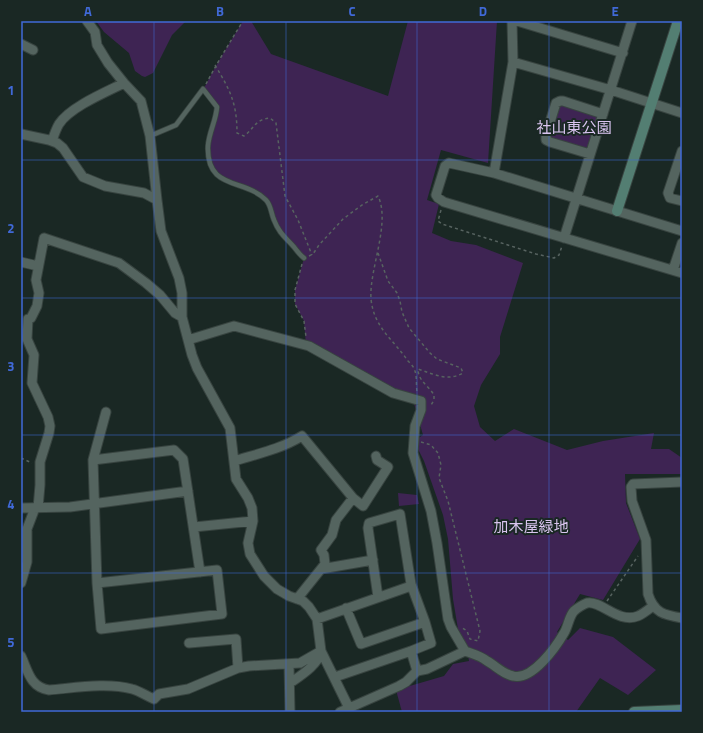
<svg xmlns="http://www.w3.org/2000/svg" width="703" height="733" font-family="'Titillium Web','Noto Sans JP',sans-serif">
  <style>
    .green { fill: #3e2453 }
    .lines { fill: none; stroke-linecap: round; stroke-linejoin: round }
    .lane-casing { stroke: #384440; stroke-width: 6 }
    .street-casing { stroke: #384440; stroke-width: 11 }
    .secondary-casing { stroke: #384440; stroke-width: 12 }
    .path { stroke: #576360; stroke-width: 1.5; stroke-dasharray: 3 3; stroke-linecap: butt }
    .lane { stroke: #54645f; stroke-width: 4.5 }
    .street { stroke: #54645f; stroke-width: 9 }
    .secondary { stroke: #537e72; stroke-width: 10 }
    .grid { fill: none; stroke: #4069d7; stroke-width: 1; stroke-opacity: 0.55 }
    .labels { text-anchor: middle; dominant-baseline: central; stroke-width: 4; stroke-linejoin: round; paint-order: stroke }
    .park-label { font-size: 15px; fill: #d9c5ef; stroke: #1a2824 }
    .neatline { fill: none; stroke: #4069d7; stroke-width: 1.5 }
    .grid-label { font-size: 13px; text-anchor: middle; font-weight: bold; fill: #4069d7 }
  </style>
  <rect width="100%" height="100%" fill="#1a2824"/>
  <!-- green -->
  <path class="green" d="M96,21H186L172,35L153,73L145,77L142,76L135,71L129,53L104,32Z
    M243,21H251L271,54L388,96L408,21H497L488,163L441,150L427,200L439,204L432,233L451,241L476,245L523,263L500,337V354L481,385L474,406L480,427L495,441L514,429L567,450L603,441L654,433L651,449H669L682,458V474H625L626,503L640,539L603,600L580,594L557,632L568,640L580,628L613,637L656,670L628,695L600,678L576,712H402L396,690L444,676L453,664L469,661L466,644L458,629L453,599L448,539L443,515L424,461L414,441L423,435L413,400L306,345L304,321L295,304V290L304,258L283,236L270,205L259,195L220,178L211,165L208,146L217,107L203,90C215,66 229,44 243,21Z
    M564,104L597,115L598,119L589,147L585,149L552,138L550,134L560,106Z
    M398,493L417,495L419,504L399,506Z"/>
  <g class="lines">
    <!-- lane casing -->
    <g class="lane-casing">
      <path id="lane" d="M150,136L176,125L203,89L217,107C216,121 209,132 208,146C206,191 245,178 266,200C271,205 271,213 274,220C279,233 285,237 294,247C297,251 300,255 304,258"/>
    </g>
    <!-- street casing -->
    <g class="street-casing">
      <path id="street" d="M87,21L95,32L97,45L108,63L124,83L141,101L150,136L157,200
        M512,21L513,62
        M517,21L623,53
        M21,44L33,50
        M21,134L49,140L57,143L63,148L83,177L105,186L144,193L157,200L161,231L179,278L182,293V317L192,355L197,368L230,428L236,479L248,498L252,508L253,521L248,543L250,554L264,576L277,589L289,596L303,601L309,607L317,619L321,651L349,708
        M52,141C54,135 56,129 59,124C70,107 106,92 124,83
        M682,151L668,193L670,198L682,201
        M590,154L550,142L546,140V135L556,103L560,101H563L603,114
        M494,173L513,62L611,90L682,113
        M682,231L494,173L449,163L445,166L436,195L438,198L444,202L682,273
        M564,238L632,21
        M21,262L38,266
        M673,270L682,243
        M188,340L234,326L309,346L393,393L421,401V410L415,426L413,453L431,511L437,543L448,619L451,627L465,651
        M93,460L106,412
        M234,461C257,454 281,449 302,436L353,498L363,506L388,467L377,460L376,456
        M682,482L633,484L631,487L632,501L646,540L648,594C654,613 664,615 682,618
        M21,508L70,507L188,491
        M38,508L40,485V462L49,433L50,426L48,417L32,383L34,355L27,339L28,319L31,318L37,306L39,293L36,280L44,238L119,263L146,283L160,295L175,313L182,317
        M194,527L253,521
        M321,569L373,560
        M217,570L222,614L101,629L97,583Z
        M21,583L27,562V529L35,508
        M97,583L93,460L174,450L183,459L200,572
        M297,599L325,564L324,555L321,550L332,535L336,520L353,498
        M346,608L361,644L425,622
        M317,619L411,586
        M189,643L236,639L238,668
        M411,651L417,671
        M21,656C28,671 30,687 49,690C74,688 107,682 132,689C140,691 146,696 154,699L159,694L188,689L238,668L249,666L300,663L321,651
        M289,664L290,712
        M335,677L411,651L431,643L425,622L411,584L400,514L369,523L368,528L378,597
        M293,681C303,674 318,664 321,652
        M340,712L399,686L406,682L417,671L427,669L465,651C473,654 481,656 487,661C496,666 503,674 513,676C532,681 556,647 564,633C568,627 569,616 574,611C577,608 584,604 587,603C601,600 618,624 638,616C643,614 649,609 653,606"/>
    </g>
    <!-- secondary casing -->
    <g class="secondary-casing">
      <path id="secondary" d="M617,211L678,21
        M634,712L682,710"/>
    </g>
    <!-- path -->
    <path class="path" d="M215,65C230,90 237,103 237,133L244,136C255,128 254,120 270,118L276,123L285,196L298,220L312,255
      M206,84C217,63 230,42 243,21
      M441,210L438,221L442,224L536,254L554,258L559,255L562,246
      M378,253L388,281L397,293L400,301L402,312L409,328L430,353L437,359L461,368L463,373C447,382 434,374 418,369C418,381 429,386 434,395V400L430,407
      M309,256L313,254L319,245L343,219L362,205L378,196C391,223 369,269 371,299C374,328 393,339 408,361C411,364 414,367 415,371C417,377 416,385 417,392
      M302,264L295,290V304L304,321L306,337
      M421,442L431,445L438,453L441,465L439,478L448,501L480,631L478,641L470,639L467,631L461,627
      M21,458L32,463
      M607,601L638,556"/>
    <!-- lane -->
    <use href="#lane" class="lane"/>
    <!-- street -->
    <use href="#street" class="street"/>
    <!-- secondary -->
    <use href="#secondary" class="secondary"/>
  </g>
  <!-- grid -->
  <path class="grid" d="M154,21V712M286,21V712M417,21V712M549,21V712M21,160H682M21,298H682M21,435H682M21,573H682"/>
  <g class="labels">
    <!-- park labels -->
    <g class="park-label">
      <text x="574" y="127">社山東公園</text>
      <text x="531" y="526">加木屋緑地</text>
    </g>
  </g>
  <!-- border -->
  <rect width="703" height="733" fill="none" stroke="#1a2824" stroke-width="44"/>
  <rect x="22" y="22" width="659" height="689" class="neatline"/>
  <g class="grid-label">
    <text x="88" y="16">A</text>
    <text x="220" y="16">B</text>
    <text x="352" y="16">C</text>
    <text x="483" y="16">D</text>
    <text x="615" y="16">E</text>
    <text x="11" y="95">1</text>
    <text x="11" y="233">2</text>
    <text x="11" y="371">3</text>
    <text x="11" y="509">4</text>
    <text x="11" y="647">5</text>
  </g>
</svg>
